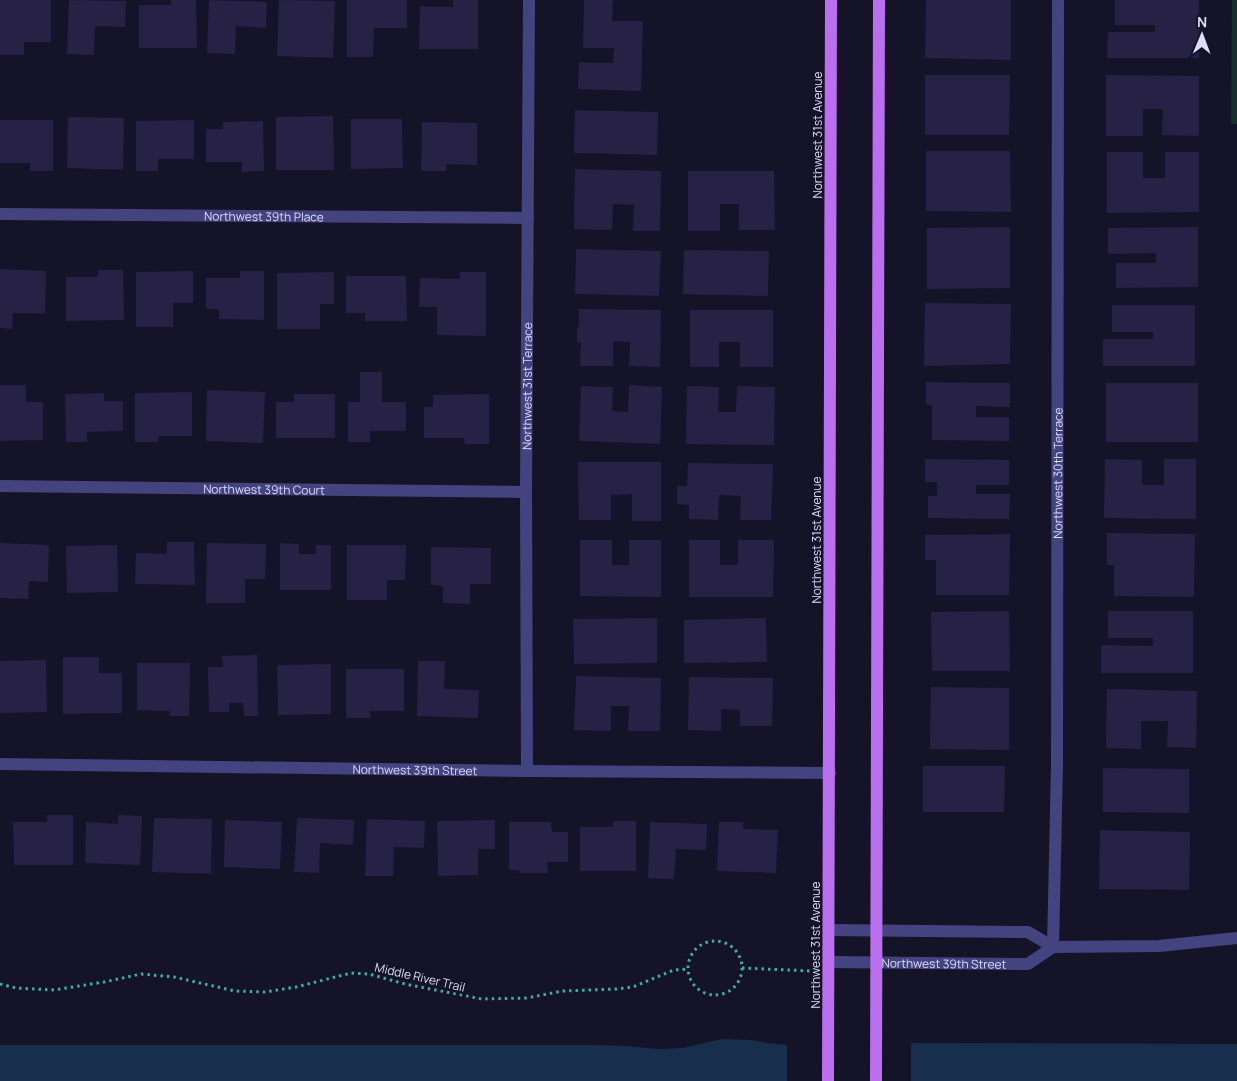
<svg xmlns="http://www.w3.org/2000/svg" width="1237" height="1081" font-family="Manrope,sans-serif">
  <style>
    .green { fill: #16302e }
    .water { fill: #172e4c }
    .building { fill: #272146 }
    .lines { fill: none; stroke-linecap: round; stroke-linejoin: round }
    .path { stroke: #3eada2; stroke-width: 3; stroke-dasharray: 2.5 4; stroke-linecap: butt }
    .minor { stroke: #434380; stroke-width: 12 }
    .major { stroke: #ba6fef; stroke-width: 12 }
    .labels { text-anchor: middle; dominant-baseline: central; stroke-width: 4.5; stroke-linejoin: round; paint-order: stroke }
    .street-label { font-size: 12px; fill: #dedcfb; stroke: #151327 }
  </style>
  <rect width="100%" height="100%" fill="#151327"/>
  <!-- green -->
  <path class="green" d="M1232,0H1237V124H1231Z"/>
  <!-- water -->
  <path class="water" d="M722,1039L753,1040L767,1043L787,1045V1081H0V1045H592L626,1046L658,1049L683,1048Z
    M911,1043L1237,1044V1081H911Z"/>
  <!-- building -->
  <path class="building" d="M0,0H51V42H24V55H0Z
    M69,0L126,1L125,27L95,26L94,55L67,54Z
    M171,0H196L197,48H139V5H171Z
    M209,0L267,2L266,28L236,26L235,54L207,53Z
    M279,0L335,1L333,58L277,56Z
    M347,0H407V28H374L373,57H347Z
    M453,0H478V49H419L420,6L453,7Z
    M584,0H613L612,21H643L641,91L578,89L579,62L613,63L614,48H583Z
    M926,0H1011V60L925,58Z
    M1115,0H1199V58H1107L1108,32H1155V25H1115Z
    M925,75H1010L1009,135H925Z
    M1106,75L1199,76V136L1162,135L1163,109H1143V136H1106Z
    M575,110L658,112L657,155L574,153Z
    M333,116L334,170H276V117Z
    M68,117L124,118L123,170L67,168Z
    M351,119H402L403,168L351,169Z
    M0,120H53V171H30V163H0Z
    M194,120V159H158V171H136V121Z
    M263,121L264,171L242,172V162H206V129H223V122Z
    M422,122L477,123V165L447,164L446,171H421Z
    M926,151H1010L1011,212L926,211Z
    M1107,152H1143V178H1165V152H1199V212L1107,213Z
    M575,169L661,171L660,231H633L634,205L613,204L612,230L574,229Z
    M688,171H774L775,230H739V204H720V231H688Z
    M1010,227V288L927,289V228Z
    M1198,227V287L1116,288V263H1156V253L1108,254V228Z
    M576,249L661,251L659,296L575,294Z
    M684,250L769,251L768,296L683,294Z
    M0,269L46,271L45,314L13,313L12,329L0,328Z
    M98,270H123L124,320L66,321V277H98Z
    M193,271V303H173V327H136V272Z
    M240,271H264V320L219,319V309H206V278H240Z
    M334,272V304H320V329H277V273Z
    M460,272H486V336L437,335V307H419L420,278L460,279Z
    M346,276H406L407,321H365V313H346Z
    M925,303L1011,304L1010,364L924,366Z
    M1112,305H1195V366H1103V339H1153V332H1112Z
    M579,309L661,310L660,367L629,366L630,342L613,341V366H580L581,343L577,342V327H579Z
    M690,310H773V367H740V342H719V367H690Z
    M360,372H382V402H406V431H370V442H348V402H360Z
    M926,382L1010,383V407L976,406V417H1009V441L932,440V405H926Z
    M1106,383H1198V442H1106Z
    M0,385H26V402H43V440L0,441Z
    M629,385L662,387L660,444L579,441L581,386L613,387L612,411L628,412Z
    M687,386L719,387L718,412H736L737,386L775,387L774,445L686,444Z
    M207,390L265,392L263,443L206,441Z
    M192,392V436H159L158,442H135V393Z
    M104,393V401H123V431L87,432V442H66L65,394Z
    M294,394H335V438H276V402H294Z
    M489,394V444H465L464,438H424V407H433V395Z
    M925,459L1009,460V485H976V494H1010L1009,519L928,518V496H937V482H925Z
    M1105,459L1142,460V485H1164V459H1196V519L1104,518Z
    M578,462H661V521H632V494L611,495V520H579Z
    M688,463L773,464L771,520H740L741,496L719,495L718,520L689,519V505L677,504V486H687Z
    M1107,533L1195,534L1194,597L1114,596V565H1107Z
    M1010,534L1009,595H936V560H925V535Z
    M580,540H612V565H629V540H661V597L580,596Z
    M689,540H720V565H738V540H774L773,597H689Z
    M167,542H194L195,585L135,584L136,553L167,554Z
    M0,543L49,545L48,582L29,581L28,599L0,598Z
    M207,543L266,544L265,579H245V603H206Z
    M280,543L299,544V554H316V545H331V590H280Z
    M117,545L118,592L67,593L66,546Z
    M347,545H406L405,580H387V600H347Z
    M431,547L491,548V584H470V604L443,603V586L431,585Z
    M1009,611L1010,671H932L931,612Z
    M1108,611H1193V673H1101V645L1153,646V638H1108Z
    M657,618V663L574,664L573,619Z
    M766,618L767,662L684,663V620Z
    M257,655L258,716H244L243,703H229V712H209L208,667H223L222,656Z
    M63,657H99V673H122V713L63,714Z
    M46,660L47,712L0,713V661Z
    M418,661H445L444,689L479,690L478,718L417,716Z
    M137,663H190L189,716H169L170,711L137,710Z
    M331,664V714L278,715L277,665Z
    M346,669H404V711H370L371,718H346Z
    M576,676L661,678L660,731H628L629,706H611V731L574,730Z
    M689,677L773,678L772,726H740V710L721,709V731L688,730Z
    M931,687L1009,688V750L930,749Z
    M1107,689L1197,691L1196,748L1167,747L1168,721H1141V749L1106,748Z
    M923,766H1005L1004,812H923Z
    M1103,768L1189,769V813L1103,812Z
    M47,815H73V865H14L13,822H47Z
    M118,815L142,816L140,865L85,863L86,822L118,824Z
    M154,818L212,819L211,874L152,872Z
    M297,818L354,820L353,845L320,843L319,873L294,872Z
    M367,819L425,821L424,848L394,847L393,876H365Z
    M225,820L282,822L280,869L224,867Z
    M495,820V849H478V875L438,876L437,821Z
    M613,821H636V871H580V827H613Z
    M509,822H551L552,832H568V862H547L548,873H519V870H509Z
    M650,822L707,824L706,850L676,849L674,879L648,878Z
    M719,822H743V829L778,830L776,873L717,871Z
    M1100,830L1190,832L1189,890L1099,889Z"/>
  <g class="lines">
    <!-- path -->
    <path class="path" d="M688 968a27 27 0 1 1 54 0a27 27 0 1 1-54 0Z
      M742,968L811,971
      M0,984L16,988L54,990L104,982L141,974L174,977L235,991L265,992L296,987L351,973L369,974L405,984L482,999L526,998L563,991L616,989L633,987L674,970L688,969"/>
    <!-- minor -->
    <g class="minor">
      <path id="s1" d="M0,214L528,218"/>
      <path id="s2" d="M0,486L526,492"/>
      <path id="s3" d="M0,764L527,771L830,773"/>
      <path id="s4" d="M527,771L526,492L529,0"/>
      <path d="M829,930L1028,932L1053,947L1159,946L1237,938"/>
      <path id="s5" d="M1053,947L1057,765L1058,0"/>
      <path id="s6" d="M829,962L1028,964L1053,947"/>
    </g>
    <!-- major -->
    <path class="major" d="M828,1081L831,0
      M876,1081L879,0"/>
  </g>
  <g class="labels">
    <!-- street labels -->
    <g class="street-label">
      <text transform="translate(817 135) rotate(-90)">Northwest 31st Avenue</text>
      <text stroke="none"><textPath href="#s1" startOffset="264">Northwest 39th Place</textPath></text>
      <text stroke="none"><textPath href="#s4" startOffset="385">Northwest 31st Terrace</textPath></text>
      <text stroke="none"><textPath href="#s5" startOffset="474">Northwest 30th Terrace</textPath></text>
      <text stroke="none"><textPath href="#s2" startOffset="264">Northwest 39th Court</textPath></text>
      <text transform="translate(816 540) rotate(-90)">Northwest 31st Avenue</text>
      <text stroke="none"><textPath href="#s3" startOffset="415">Northwest 39th Street</textPath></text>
      <text transform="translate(815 945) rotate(-90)">Northwest 31st Avenue</text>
      <text stroke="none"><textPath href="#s6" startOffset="115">Northwest 39th Street</textPath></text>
      <text transform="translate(420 977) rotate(13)">Middle River Trail</text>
    </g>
  </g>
  <!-- north arrow -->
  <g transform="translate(1202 35) rotate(1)" stroke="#151327" stroke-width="4" paint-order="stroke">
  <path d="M0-4L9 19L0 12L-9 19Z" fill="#dedcfb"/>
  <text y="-8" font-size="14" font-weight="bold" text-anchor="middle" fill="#dedcfb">N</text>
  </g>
</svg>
